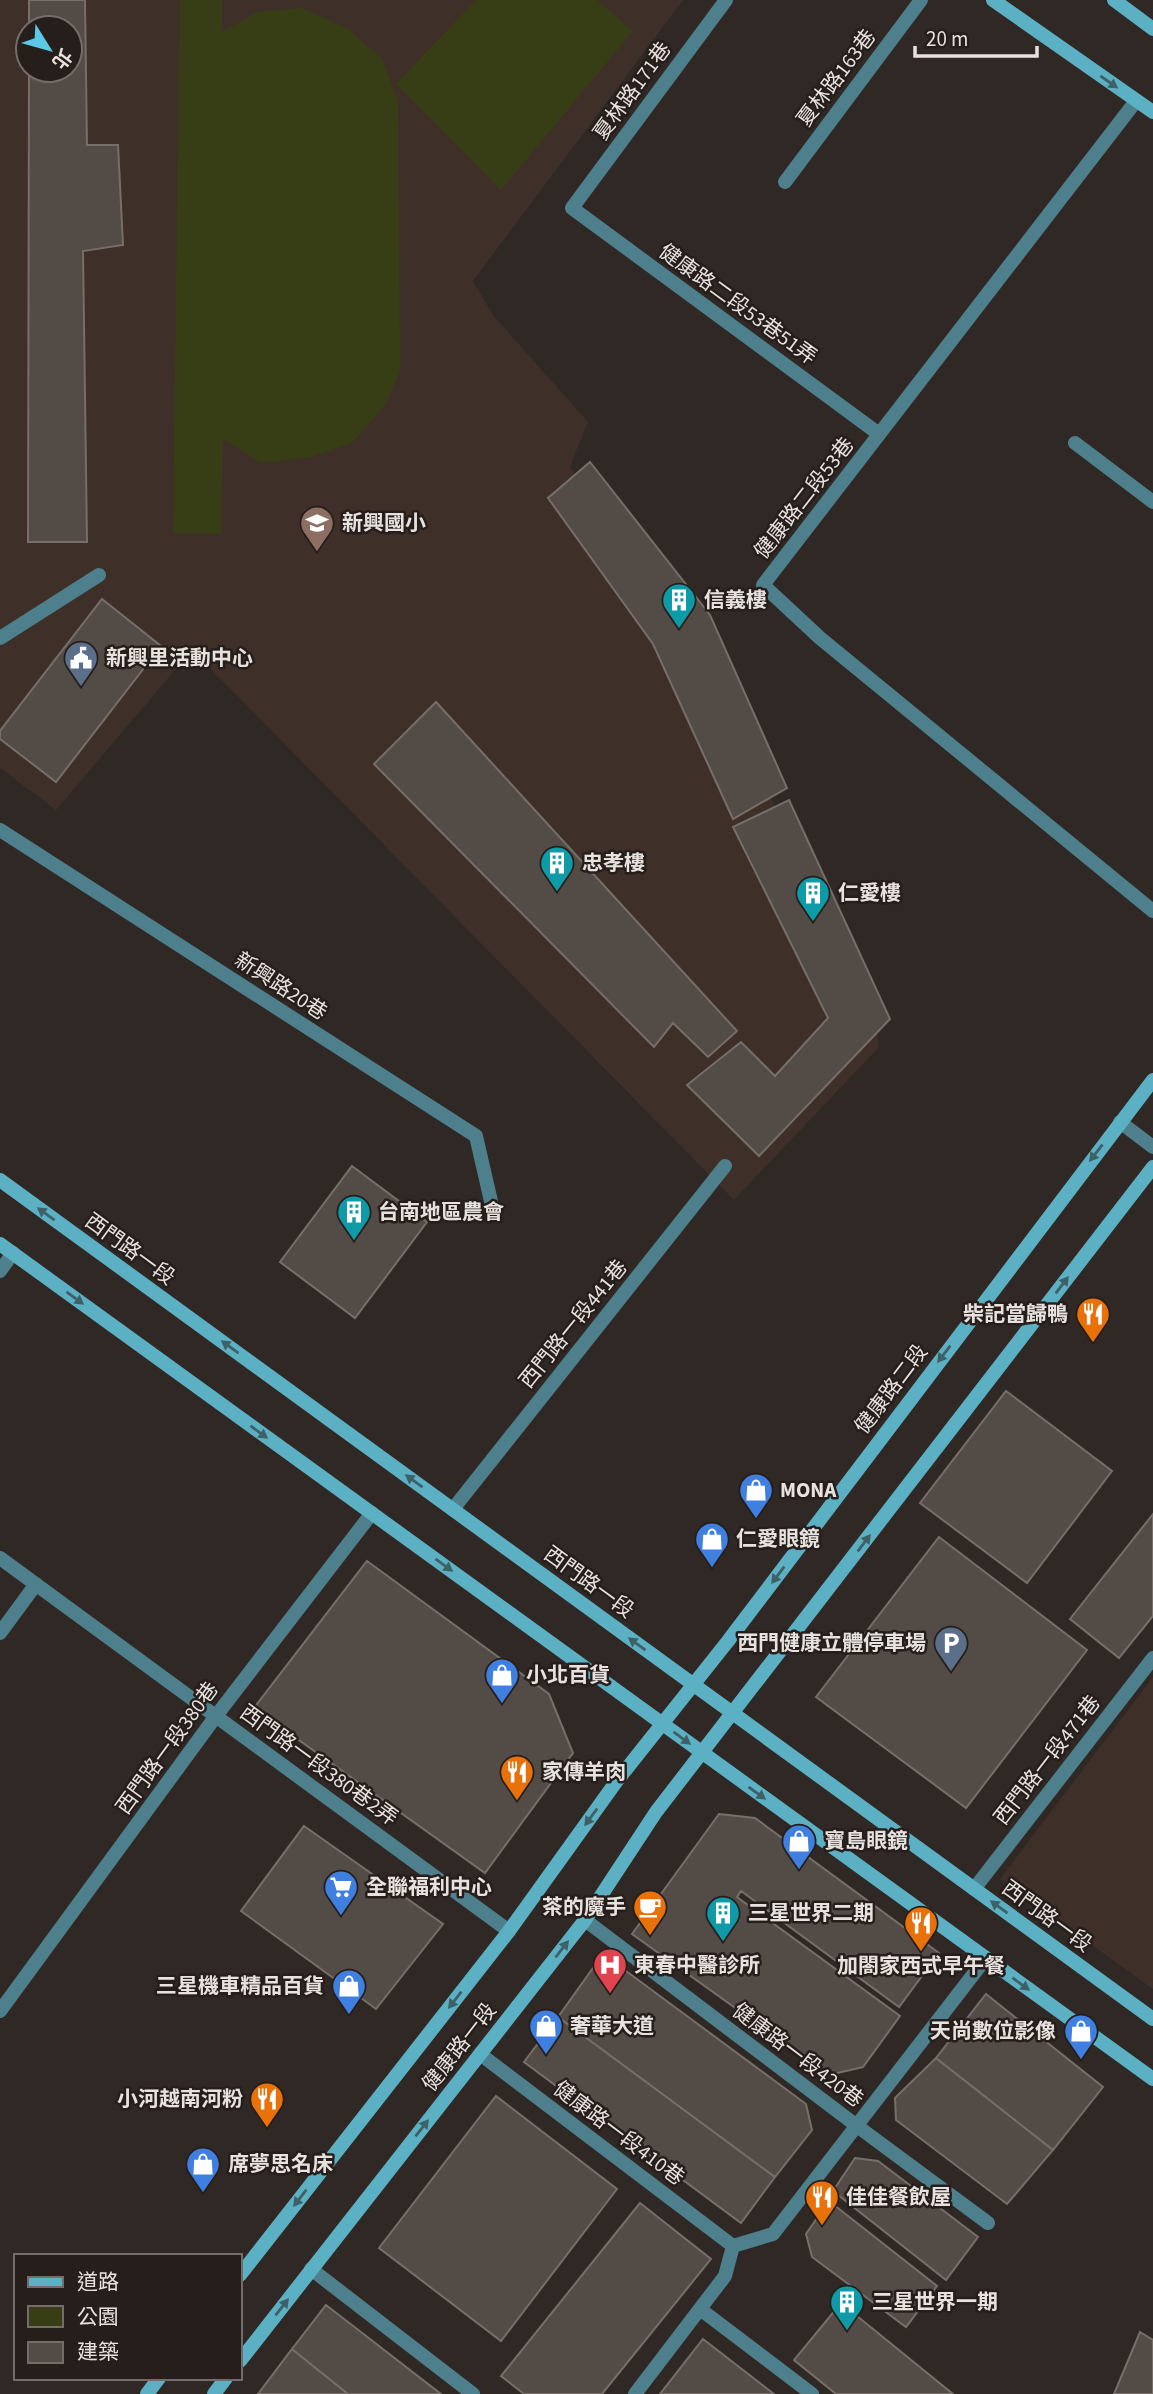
<svg xmlns="http://www.w3.org/2000/svg" width="1153" height="2394" font-family="'Source Sans 3','Noto Sans TC',sans-serif">
  <style>
    .built { fill: #3e3029; fill-rule: evenodd }
    .green { fill: #373e15 }
    .building { fill: #534b46; stroke: #776e69; stroke-width: 2 }
    .lines { fill: none; stroke-linecap: round; stroke-linejoin: round }
    .lane { stroke: #4e7f8c; stroke-width: 14 }
    .street { stroke: #4e7f8c; stroke-width: 14 }
    .secondary { stroke: #5cb0c4; stroke-width: 14 }
    .oneway { fill: #3e6067 }
    .labels { text-anchor: middle; dominant-baseline: central; stroke-width: 5; stroke-linejoin: round; paint-order: stroke }
    .street-label { font-size: 21px; fill: #e7e2df; stroke: #261e1b }
    .poi-label { font-size: 21px; font-weight: bold; fill: #e7e2df; stroke: #261e1b; text-anchor: start }
  </style>
  <rect width="100%" height="100%" fill="#2f2824"/>
  <!-- built -->
  <path class="built" d="M0,0H683L473,281L493,315L588,422L570,467L699,638L877,1033L879,1047L734,1200L192,650L56,810L0,768ZM28,28H70V70H28Z
    M1153,1677V1989L1000,1879Z"/>
  <!-- green -->
  <path class="green" d="M180,0H222V32L257,12L302,8L347,28L382,59L398,100L400,371L385,405L352,443L312,457L260,463L223,438L221,534L173,533Z
    M476,0H597L633,31L501,190L396,84Z"/>
  <!-- building -->
  <path class="building" d="M29,0H85L87,145H118L123,245L83,251L87,542H28L29,70H70V28H29Z
    M590,462L710,615L787,788L733,819L653,644L548,498Z
    M102,599L161,646L56,782L0,739V731Z
    M436,702L737,1031L708,1057L673,1023L654,1047L374,764Z
    M789,800L890,1019L759,1156L687,1085L741,1042L775,1076L828,1018L733,827Z
    M352,1166L427,1222L355,1318L280,1262Z
    M1006,1391L1112,1471L1027,1583L920,1503Z
    M1153,1514V1616L1119,1658L1070,1619Z
    M939,1537L1087,1650L966,1808L816,1697Z
    M367,1561L549,1694L573,1753L485,1873L254,1708Z
    M719,1814L755,1818L939,1953L899,2007L741,1891L737,1897L900,2016L863,2067L829,2075L632,1934Z
    M304,1826L443,1924L376,2009L241,1911Z
    M603,1954L806,2104L812,2130L775,2177L558,2017Z
    M986,1994L1103,2087L1053,2150L936,2058Z
    M558,2017L775,2177L741,2223L524,2062Z
    M936,2058L1053,2150L1007,2204L896,2120L895,2098Z
    M496,2096L617,2189L501,2341L379,2248Z
    M855,2158L878,2161L978,2237L946,2280L833,2191Z
    M829,2201L937,2286L906,2327L812,2257L806,2234Z
    M640,2203L711,2259L602,2394H524L501,2376Z
    M841,2303L953,2394H836L794,2360Z
    M326,2305L441,2394H348L292,2349Z
    M1140,2332L1153,2340V2394H1114Z
    M703,2339L774,2394H660Z
    M292,2349L348,2394H258Z"/>
  <g class="lines">
    <!-- lane -->
    <path class="lane" d="M726,0L572,208L879,434
      M1136,101L763,585L820,638L1153,911
      M785,182L921,0
      M1075,443L1153,502
      M0,638L99,575
      M0,830L476,1136L493,1210
      M0,1271L13,1253
      M453,1509L725,1166
      M0,1558L509,1931
      M0,1633L36,1584
      M974,1889L1153,1658
      M585,1920L857,2126L988,2223
      M0,2011L216,1716L372,1513
      M480,2054L733,2246
      M733,2246L773,2234L986,1958
      M311,2269L473,2394
      M700,2309L812,2394
      M635,2394L725,2276L733,2246"/>
    <!-- street -->
    <path class="street" d="M1120,1122L1153,1147"/>
    <!-- secondary -->
    <path class="secondary" d="M993,0L1153,112
      M1114,0L1153,29
      M0,1180L1153,2019
      M0,1244L1153,2079
      M240,2275L509,1931L616,1782L728,1641L1153,1080
      M240,2361L585,1920L656,1812L1153,1167
      M147,2394L159,2378
      M214,2394L226,2378"/>
  </g>
  <!-- one-way arrows -->
  <defs><path id="oneway-solid" d="M-6-.8H1V-3.2L6.5 0L1 3.2V.8H-6Z" transform="scale(1.75)"/></defs>
  <g class="oneway">
    <use href="#oneway-solid" transform="translate(1109 82) rotate(35)"/>
    <use href="#oneway-solid" transform="translate(1096 1153) rotate(128)"/>
    <use href="#oneway-solid" transform="translate(46 1214) rotate(-144)"/>
    <use href="#oneway-solid" transform="translate(1062 1285) rotate(-53)"/>
    <use href="#oneway-solid" transform="translate(75 1298) rotate(36)"/>
    <use href="#oneway-solid" transform="translate(230 1347) rotate(-144)"/>
    <use href="#oneway-solid" transform="translate(944 1354) rotate(127)"/>
    <use href="#oneway-solid" transform="translate(259 1432) rotate(36)"/>
    <use href="#oneway-solid" transform="translate(414 1481) rotate(-144)"/>
    <use href="#oneway-solid" transform="translate(864 1543) rotate(-53)"/>
    <use href="#oneway-solid" transform="translate(444 1565) rotate(36)"/>
    <use href="#oneway-solid" transform="translate(778 1575) rotate(127)"/>
    <use href="#oneway-solid" transform="translate(637 1644) rotate(-144)"/>
    <use href="#oneway-solid" transform="translate(682 1738) rotate(36)"/>
    <use href="#oneway-solid" transform="translate(757 1793) rotate(36)"/>
    <use href="#oneway-solid" transform="translate(591 1817) rotate(126)"/>
    <use href="#oneway-solid" transform="translate(999 1907) rotate(-144)"/>
    <use href="#oneway-solid" transform="translate(562 1949) rotate(-52)"/>
    <use href="#oneway-solid" transform="translate(1021 1984) rotate(36)"/>
    <use href="#oneway-solid" transform="translate(455 2000) rotate(128)"/>
    <use href="#oneway-solid" transform="translate(422 2128) rotate(-52)"/>
    <use href="#oneway-solid" transform="translate(300 2198) rotate(128)"/>
    <use href="#oneway-solid" transform="translate(282 2307) rotate(-52)"/>
  </g>
  <!-- icons -->
  <defs>
    <g id="school-pin" transform="scale(1.75)"><path d="M0 17L-7.5 6A9.5 9.5 0 1 1 7.5 6Z" fill="#8d6e63" stroke="#261e1b"/><path d="M0-5L7-2L0 1L-7-2ZM-4 1L0 2.5L4 1V4Q0 6-4 4Z" fill="#fff"/></g>
    <g id="building-pin" transform="scale(1.75)"><path d="M0 17L-7.5 6A9.5 9.5 0 1 1 7.5 6Z" fill="#0f9aa8" stroke="#261e1b"/><path d="M-4-6H4V6H1V3H-1V6H-4ZM-2.5-4.3h1.7v1.8h-1.7ZM.8-4.3h1.7v1.8H.8ZM-2.5-1h1.7V.8h-1.7ZM.8-1h1.7V.8H.8Z" fill="#fff"/></g>
    <g id="civic-pin" transform="scale(1.75)"><path d="M0 17L-7.5 6A9.5 9.5 0 1 1 7.5 6Z" fill="#5c6f8a" stroke="#261e1b"/><path d="M-.6-6.5H3V-4.5H.6V-3L4-1V1h2V6H-6V1h2V-1L-.6-3ZM-1.2 2.5V6h2.4V2.5Z" fill="#fff"/></g>
    <g id="restaurant-pin" transform="scale(1.75)"><path d="M0 17L-7.5 6A9.5 9.5 0 1 1 7.5 6Z" fill="#e8710a" stroke="#261e1b"/><path d="M-5-6h1v4h1v-4h1v4h1v-4h1v5L-1.5 .5V6h-2V.5L-5-1ZM5-6V6H3V1.5H1.5Q1.5-4 5-6Z" fill="#fff"/></g>
    <g id="shop-pin" transform="scale(1.75)"><path d="M0 17L-7.5 6A9.5 9.5 0 1 1 7.5 6Z" fill="#3f7fe0" stroke="#261e1b"/><path d="M-5-2.5h2.3a2.7 3.5 0 0 1 5.4 0H5L5.5 6h-11ZM-1.5-2.5h3a1.5 2.3 0 0 0-3 0Z" fill="#fff"/></g>
    <g id="parking-pin" transform="scale(1.75)"><path d="M0 17L-7.5 6A9.5 9.5 0 1 1 7.5 6Z" fill="#5c6f8a" stroke="#261e1b"/><path d="M-3.5-5.5H1a3.5 3.5 0 0 1 0 7H-1V5.5H-3.5ZM-1-3.4V-.6H.8a1.4 1.4 0 0 0 0-2.8Z" fill="#fff"/></g>
    <g id="supermarket-pin" transform="scale(1.75)"><path d="M0 17L-7.5 6A9.5 9.5 0 1 1 7.5 6Z" fill="#3f7fe0" stroke="#261e1b"/><path d="M-6-5.5h2.5l.6 2H6L4.5 2H-2.5L-4.4-4H-6ZM-1.5 3.2a1.3 1.3 0 1 0 .1 0ZM3 3.2a1.3 1.3 0 1 0 .1 0Z" fill="#fff"/></g>
    <g id="cafe-pin" transform="scale(1.75)"><path d="M0 17L-7.5 6A9.5 9.5 0 1 1 7.5 6Z" fill="#e8710a" stroke="#261e1b"/><path d="M-5.5-4.5H6V0H3Q3 3.5 0 3.5H-2.5Q-5.5 3.5-5.5 0ZM3-3.2v2h1.7v-2ZM-6 4.5H4V6H-6Z" fill="#fff"/></g>
    <g id="hospital-pin" transform="scale(1.75)"><path d="M0 17L-7.5 6A9.5 9.5 0 1 1 7.5 6Z" fill="#e0444e" stroke="#261e1b"/><path d="M-5-5h3v3.5h4V-5h3V5h-3V1.5h-4V5h-3Z" fill="#fff"/></g>
  </defs>
  <g fill-rule="evenodd">
    <use href="#school-pin" x="317" y="523"/>
    <use href="#building-pin" x="679" y="600"/>
    <use href="#civic-pin" x="81" y="658"/>
    <use href="#building-pin" x="557" y="863"/>
    <use href="#building-pin" x="813" y="893"/>
    <use href="#building-pin" x="354" y="1212"/>
    <use href="#restaurant-pin" x="1093" y="1314"/>
    <use href="#shop-pin" x="756" y="1490"/>
    <use href="#shop-pin" x="712" y="1539"/>
    <use href="#parking-pin" x="951" y="1643"/>
    <use href="#shop-pin" x="502" y="1675"/>
    <use href="#restaurant-pin" x="517" y="1772"/>
    <use href="#shop-pin" x="799" y="1841"/>
    <use href="#supermarket-pin" x="341" y="1887"/>
    <use href="#cafe-pin" x="650" y="1907"/>
    <use href="#building-pin" x="723" y="1913"/>
    <use href="#restaurant-pin" x="921" y="1923"/>
    <use href="#hospital-pin" x="610" y="1965"/>
    <use href="#shop-pin" x="349" y="1986"/>
    <use href="#shop-pin" x="546" y="2026"/>
    <use href="#shop-pin" x="1081" y="2031"/>
    <use href="#restaurant-pin" x="267" y="2099"/>
    <use href="#shop-pin" x="203" y="2164"/>
    <use href="#restaurant-pin" x="822" y="2197"/>
    <use href="#building-pin" x="847" y="2302"/>
  </g>
  <g class="labels">
    <!-- street labels -->
    <g class="street-label">
      <text transform="translate(836 78) rotate(-53)">夏林路163巷</text>
      <text transform="translate(632 91) rotate(-54)">夏林路171巷</text>
      <text transform="translate(738 304) rotate(36)">健康路二段53巷51弄</text>
      <text transform="translate(804 498) rotate(-52)">健康路二段53巷</text>
      <text transform="translate(281 986) rotate(33)">新興路20巷</text>
      <text transform="translate(130 1249) rotate(36)">西門路一段</text>
      <text transform="translate(573 1324) rotate(-51)">西門路一段441巷</text>
      <text transform="translate(891 1389) rotate(-53)">健康路二段</text>
      <text transform="translate(589 1582) rotate(36)">西門路一段</text>
      <text transform="translate(167 1748) rotate(-54)">西門路一段380巷</text>
      <text transform="translate(1047 1760) rotate(-52)">西門路一段471巷</text>
      <text transform="translate(319 1765) rotate(36)">西門路一段380巷2弄</text>
      <text transform="translate(1047 1916) rotate(36)">西門路一段</text>
      <text transform="translate(459 2047) rotate(-52)">健康路一段</text>
      <text transform="translate(798 2055) rotate(37)">健康路一段420巷</text>
      <text transform="translate(619 2133) rotate(37)">健康路一段410巷</text>
    </g>
    <!-- poi labels -->
    <g class="poi-label">
      <text x="342" y="523">新興國小</text>
      <text x="704" y="600">信義樓</text>
      <text x="106" y="658">新興里活動中心</text>
      <text x="582" y="863">忠孝樓</text>
      <text x="838" y="893">仁愛樓</text>
      <text x="378" y="1212">台南地區農會</text>
      <text x="1068" y="1314" text-anchor="end">柴記當歸鴨</text>
      <text x="780" y="1490">MONA</text>
      <text x="736" y="1539">仁愛眼鏡</text>
      <text x="926" y="1643" text-anchor="end">西門健康立體停車場</text>
      <text x="526" y="1675">小北百貨</text>
      <text x="542" y="1772">家傳羊肉</text>
      <text x="824" y="1841">寶島眼鏡</text>
      <text x="366" y="1887">全聯福利中心</text>
      <text x="626" y="1907" text-anchor="end">茶的魔手</text>
      <text x="748" y="1913">三星世界二期</text>
      <text x="634" y="1965">東春中醫診所</text>
      <text x="921" y="1966" text-anchor="middle">加閤家西式早午餐</text>
      <text x="324" y="1986" text-anchor="end">三星機車精品百貨</text>
      <text x="570" y="2026">奢華大道</text>
      <text x="1056" y="2031" text-anchor="end">天尚數位影像</text>
      <text x="243" y="2099" text-anchor="end">小河越南河粉</text>
      <text x="228" y="2164">席夢思名床</text>
      <text x="846" y="2197">佳佳餐飲屋</text>
      <text x="872" y="2302">三星世界一期</text>
    </g>
  </g>
  <!-- legend -->
  <rect x="14" y="2254" width="228" height="126" fill="#261e1b" stroke="#736c69" stroke-width="2"/>
  <rect x="28" y="2277" width="35" height="10" fill="#5cb0c4" stroke="#736c69" stroke-width="2"/>
  <text x="77" y="2289" font-size="21" fill="#e7e2df">道路</text>
  <rect x="28" y="2306" width="35" height="21" fill="#373e15" stroke="#736c69" stroke-width="2"/>
  <text x="77" y="2324" font-size="21" fill="#e7e2df">公園</text>
  <rect x="28" y="2342" width="35" height="21" fill="#534b46" stroke="#736c69" stroke-width="2"/>
  <text x="77" y="2359" font-size="21" fill="#e7e2df">建築</text>
  <!-- north arrow -->
  <g transform="translate(49 49) rotate(127)"><circle r="33" fill="#261e1b" stroke="#736c69" stroke-width="2"/>
  <path d="M0-5L12 26L0 18L-12 26Z" fill="#5bc8e6"/>
  <text y="-10" font-size="19" font-weight="bold" text-anchor="middle" fill="#e7e2df">北</text>
  </g>
  <!-- scale -->
  <path d="M915 46v10h122v-10" fill="none" stroke="#e7e2df" stroke-width="3.5"/>
  <text x="926" y="46" font-size="21" fill="#e7e2df" stroke="#261e1b" stroke-width="5" paint-order="stroke">20 m</text>
</svg>
